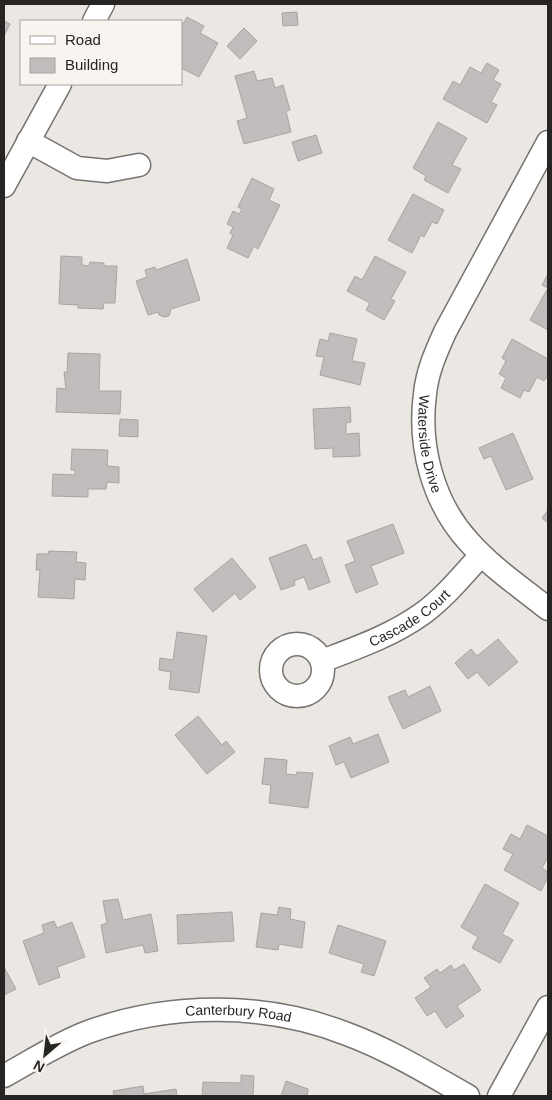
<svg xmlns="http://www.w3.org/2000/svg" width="552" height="1100" font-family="Helvetica,sans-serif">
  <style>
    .building { fill: #c2bdbc; stroke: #a9a4a3 }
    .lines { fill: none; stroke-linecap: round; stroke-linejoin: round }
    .minor-casing { stroke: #767370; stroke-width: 25 }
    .minor { stroke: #fff; stroke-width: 22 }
    .labels { text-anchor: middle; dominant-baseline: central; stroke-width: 4.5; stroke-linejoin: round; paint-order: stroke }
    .street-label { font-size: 14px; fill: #272524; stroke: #f8f5f1 }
  </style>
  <rect width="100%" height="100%" fill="#ebe8e4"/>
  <!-- building -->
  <path class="building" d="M297,12L298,25L283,26L282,13Z
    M187,17L204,26L200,33L218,43L199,77L181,68V24H183Z
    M4,21L10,24L4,36Z
    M244,28L257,41L240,59L227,46Z
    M487,63L499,70L493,80L501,84L491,102L497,105L487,123L443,99L453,81L460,85L470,67L481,73Z
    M254,71L257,81L272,78L275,88L283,85L290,110L286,111L291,132L244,144L237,121L247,118L235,76Z
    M438,122L467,138L452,165L461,169L448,193L424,180L426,176L413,168Z
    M316,135L322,153L298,161L292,142Z
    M252,178L274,189L269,200L280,205L258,249L254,246L248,258L227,248L233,235L230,233L233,227L227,224L233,211L239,214L242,209L238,207Z
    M413,194L444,210L437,224L432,222L424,237L421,235L412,253L388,240Z
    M61,256L82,257V265L89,266L90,262L104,263V266H117L115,303H104L103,309L78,308V305L59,304Z
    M375,256L406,272L391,299L395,301L384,320L366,310L370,303L347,291L355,276L362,280Z
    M187,259L200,300L171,309L169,316L164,317L159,315L158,312L148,315L136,281L147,277L145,270L155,267L156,270Z
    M548,274V330L530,320L548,288L542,285Z
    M330,333L357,339L352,361L365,363L360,385L320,375L324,357L316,356L320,339L328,341Z
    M512,339L548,359V375L544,381L537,377L529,392L524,390L520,398L501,388L506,378L499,374L506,361L502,358Z
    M68,353L100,354L99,391H121L120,414L56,412L57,388L66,389L64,372H67Z
    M350,407L351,422L346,423V434L359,433L360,456L333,457V448L315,449L313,409Z
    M120,419L138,420V437L119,436Z
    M513,433L533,479L506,490L491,456L484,459L479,448Z
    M72,449L108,450L107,466L119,467V483L107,482L106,489H88V497L52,496L53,474L75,475V470H71Z
    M548,510V523L542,518Z
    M393,524L404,553L371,566L378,584L356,593L345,565L355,561L347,541Z
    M306,544L313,560L321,557L330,582L309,590L304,577L294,581L295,585L281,590L269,558Z
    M49,551L77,552L76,562L86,563L85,580L75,579L74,599L38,597L40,570H36L37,554H48Z
    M232,558L256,587L240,600L235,593L213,612L194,589Z
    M177,632L207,636L199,693L169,689L171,672L159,670L160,658L173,660Z
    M498,639L518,662L489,686L477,672L468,679L455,663L471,649L477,656Z
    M430,686L441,711L403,729L388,697L405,690L408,697Z
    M198,716L222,745L226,741L235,752L207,774L175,735Z
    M378,734L389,762L351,778L344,762L336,765L329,746L350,737L353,744Z
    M265,758L287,760L286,774L296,775L297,772L313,773L308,808L269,803L271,785L262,784Z
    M527,825L548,836V857L542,868L548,872V877L541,891L504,870L513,854L503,849L511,834L520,839Z
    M485,884L519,903L502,934L513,940L500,963L472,948L478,937L461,927Z
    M118,899L123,920L151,914L158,951L145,953L143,945L106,953L101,925L107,923L103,901Z
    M279,907L291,909L290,919L305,922L302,948L279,944L278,950L256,947L261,913L277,915Z
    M232,912L234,941L178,944L177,915Z
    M54,921L57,928L72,922L85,957L57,967L60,977L39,985L23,941L44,933L42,925Z
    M338,925L386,941L374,976L361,972L364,964L329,953Z
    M464,964L481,990L457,1006L464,1016L446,1028L435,1011L427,1016L415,998L431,987L424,978L437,969L440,973L451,965L454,970Z
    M4,967L16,989L4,995Z
    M241,1075L254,1076L253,1096H202L203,1082L241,1083Z
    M286,1081L308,1089L307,1096H281Z
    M143,1086L144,1094L176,1089L177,1096H114L113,1091Z"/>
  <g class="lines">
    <!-- minor casing -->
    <g class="minor-casing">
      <g id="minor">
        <path d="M94,21L103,4"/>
        <path d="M28,141L77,168L107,171L139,165"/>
        <path id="s1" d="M548,142L445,332C436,352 427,372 425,394C418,446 433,503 469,542C492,568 522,588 548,609"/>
        <path d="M4,186L60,84"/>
        <circle cx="297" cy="670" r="26"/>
        <path id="s2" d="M322,661C356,648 391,636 422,614C444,598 463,575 481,555"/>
        <path id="s3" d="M4,1076C31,1061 59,1043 88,1032C170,1002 266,1002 347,1034C390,1050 429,1074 468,1096"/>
        <path d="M499,1096L548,1007"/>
      </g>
    </g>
    <!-- minor -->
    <use href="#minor" class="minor"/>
  </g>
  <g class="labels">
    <!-- street labels -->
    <g class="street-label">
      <text stroke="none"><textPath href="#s1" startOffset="332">Waterside Drive</textPath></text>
      <text stroke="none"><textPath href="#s2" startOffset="98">Cascade Court</textPath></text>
      <text stroke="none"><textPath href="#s3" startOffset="248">Canterbury Road</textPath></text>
    </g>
  </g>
  <!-- border -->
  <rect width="552" height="1100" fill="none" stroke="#272524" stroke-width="10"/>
  <!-- legend -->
  <rect x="20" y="20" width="162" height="65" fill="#f8f5f1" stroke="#a4a29f"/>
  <rect x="30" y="36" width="25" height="8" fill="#ffffff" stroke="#a4a29f"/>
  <text x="65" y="45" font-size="15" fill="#272524">Road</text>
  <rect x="30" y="58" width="25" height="15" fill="#c2bdbc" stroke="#a4a29f"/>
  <text x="65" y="70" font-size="15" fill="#272524">Building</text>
  <!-- north arrow -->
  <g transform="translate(45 1055) rotate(208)" stroke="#f8f5f1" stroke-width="4" paint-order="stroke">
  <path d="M0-4L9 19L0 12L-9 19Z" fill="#272524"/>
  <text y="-8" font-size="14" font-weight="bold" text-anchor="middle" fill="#272524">N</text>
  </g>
</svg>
